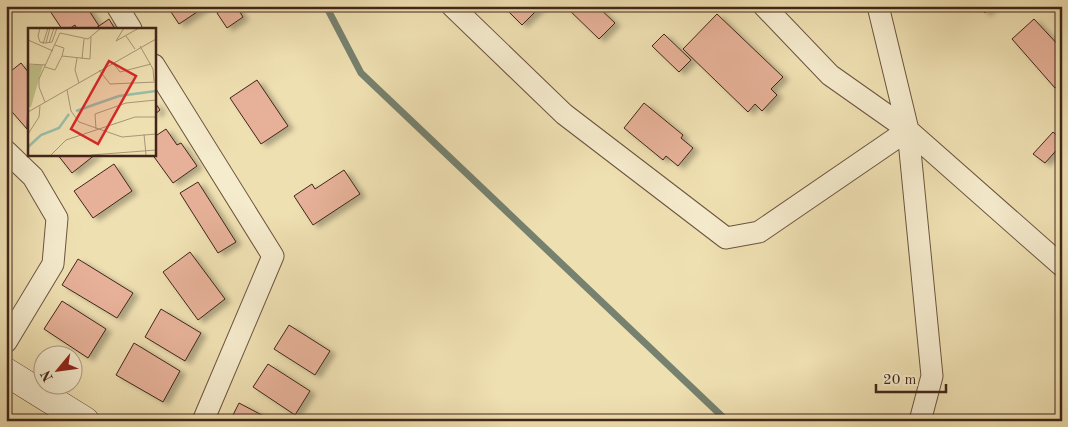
<svg xmlns="http://www.w3.org/2000/svg" width="1068" height="427" font-family="'Old Standard TT',serif">
  <style>
    .lines { fill: none; stroke-linecap: round; stroke-linejoin: round }
    .stream { stroke: #76816f; stroke-width: 7 }
    .building { fill: #e6b198; stroke: #402619; filter: url(#shadow) }
    .street-casing { stroke: #6c543f; stroke-width: 23 }
    .secondary-casing { stroke: #402619; stroke-width: 29 }
    .street { stroke: #f5ebcd; stroke-width: 21 }
    .secondary { stroke: #f5ebcd; stroke-width: 28 }
    .inset-river { fill: none; stroke: #9abda8; stroke-width: 2.5 }
    .inset-road { fill: none; stroke: #a99675; stroke-width: 1 }
    .view { fill: #d62828; fill-opacity: 0.15; stroke: #d62828; stroke-width: 2.5 }
    .inset-edge { fill: none; stroke: #402619; stroke-width: 2.5 }
  </style>
  <defs>
    <filter id="shadow"><feDropShadow dx="5.5" dy="3" stdDeviation="2.5" flood-color="#0004"/></filter>
  </defs>
  <rect width="100%" height="100%" fill="#efe0b2"/>
  <filter id="stains"><feTurbulence type="fractalNoise" baseFrequency=".004" numOctaves="4"/><feColorMatrix values="0 0 0 0 .2 0 0 0 0 .09 0 0 0 0 .02 0 0 0 .5 -.17"/></filter>
  <radialGradient id="worn" r=".72"><stop offset=".6" stop-color="#630" stop-opacity="0"/><stop offset="1" stop-color="#630" stop-opacity=".3"/></radialGradient>
  <g class="lines">
    <!-- stream -->
    <path class="stream" d="M326,6L361,73L727,421"/>
  </g>
  <!-- building -->
  <path class="building" d="M58,6H86L99,26L95,29H77L75,25L69,29H62L50,11Z
    M167,6H206L179,24Z
    M227,6H236L243,17L227,28L217,13Z
    M503,6H541L522,25Z
    M565,6H597L615,23L599,39Z
    M979,6H992L985,13Z
    M717,14L783,77L771,89L777,95L762,111L755,104L748,112L683,49Z
    M109,19L115,29H95L99,26Z
    M1034,19L1062,49V82L1055,88L1012,39Z
    M664,34L691,60L679,72L652,46Z
    M21,63L29,73L27,129L6,105V75Z
    M257,80L288,126L261,144L230,98Z
    M154,101L160,110L154,115Z
    M644,103L683,135L681,138L693,148L678,166L666,156L663,160L624,128Z
    M166,129L177,145L181,143L197,166L173,183L152,154L154,137Z
    M1053,132L1062,140V144L1045,163L1033,154Z
    M57,154H96L72,173Z
    M114,164L132,191L93,218L74,191Z
    M344,170L360,194L313,225L294,196L312,184L315,189Z
    M198,182L236,242L218,253L180,193Z
    M190,252L225,299L198,320L163,272Z
    M78,259L133,293L117,318L62,285Z
    M62,301L106,329L88,358L44,329Z
    M161,309L201,333L185,361L145,337Z
    M289,325L330,351L315,375L274,349Z
    M134,343L180,371L163,402L116,375Z
    M268,364L310,391L295,415L253,387Z
    M239,403L273,421H230Z"/>
  <g class="lines">
    <!-- street casing -->
    <g class="street-casing">
      <path id="street" d="M117,6L131,29
        M452,6L564,114L726,238L759,232L908,130
        M764,6L830,75L908,130L1062,266
        M878,6L908,130L932,376L920,421
        M154,65L273,256L203,421
        M6,151L33,177L57,218L53,264L6,342"/>
    </g>
    <!-- secondary casing -->
    <g class="secondary-casing">
      <path id="secondary" d="M6,372L85,421"/>
    </g>
    <!-- street -->
    <use href="#street" class="street"/>
    <!-- secondary -->
    <use href="#secondary" class="secondary"/>
  </g>
  <!-- overview -->
  <g transform="translate(28 28)">
    <rect width="128" height="128" fill="#efe0b2"/>
    <path d="M0,37H15L3,79H0Z" fill="#c0c087"/>
    <path class="inset-river" d="M48,83L91,68L128,63M0,119L13,107L31,100L41,86"/>
    <path class="inset-road" d="M12,0L10,8L12,14L18,15L24,14L29,0M96,0L88,13L111,0M98,8L107,21M0,12L25,23M18,15L22,0M21,15L26,0M15,16L20,0M112,18L125,41L126,53M34,28L62,31L63,9M49,30L47,42L51,55M54,31L56,11M85,35L92,44L123,36M0,36L18,37M17,39L27,42L34,28L36,20L27,17M71,42L82,56L128,54M39,62L43,83L51,94L94,109L128,106M17,74L11,59V51L32,5L60,11L73,0M0,84L128,11M68,101L67,86L98,75L128,72M0,106L11,89L12,78M116,106L118,127M23,127L38,112L107,89H128M63,127L128,122"/>
    <path class="view" d="M81,33L108,48L70,116L43,101Z"/>
    <rect width="128" height="128" class="inset-edge"/>
  </g>
  <!-- margin -->
  <rect width="1068" height="427" fill="none" stroke="#efe0b2" stroke-width="25"/>
  <rect x="8" y="8" width="1053" height="412" fill="none" stroke="#402619" stroke-width="2.5"/>
  <rect x="12" y="12" width="1043" height="402" fill="none" stroke="#402619"/>
  <!-- north arrow -->
  <g transform="translate(58 370) rotate(241)"><circle r="24" fill="#f5ebcd" stroke="#ad9c85"/>
  <path d="M0-4L9 19L0 12L-9 19Z" fill="#8f2418"/>
  <text y="-8" font-size="14" font-weight="bold" text-anchor="middle" fill="#402619">N</text>
  </g>
  <!-- scale -->
  <path d="M876 384v8h70v-8" fill="none" stroke="#402619" stroke-width="2.5"/>
  <text x="883" y="384" font-size="15" fill="#402619" stroke="#f5ebcd" stroke-width="4" paint-order="stroke">20 m</text>
  <rect width="100%" height="100%" filter="url(#stains)"/>
  <rect width="100%" height="100%" fill="url(#worn)"/>
</svg>
